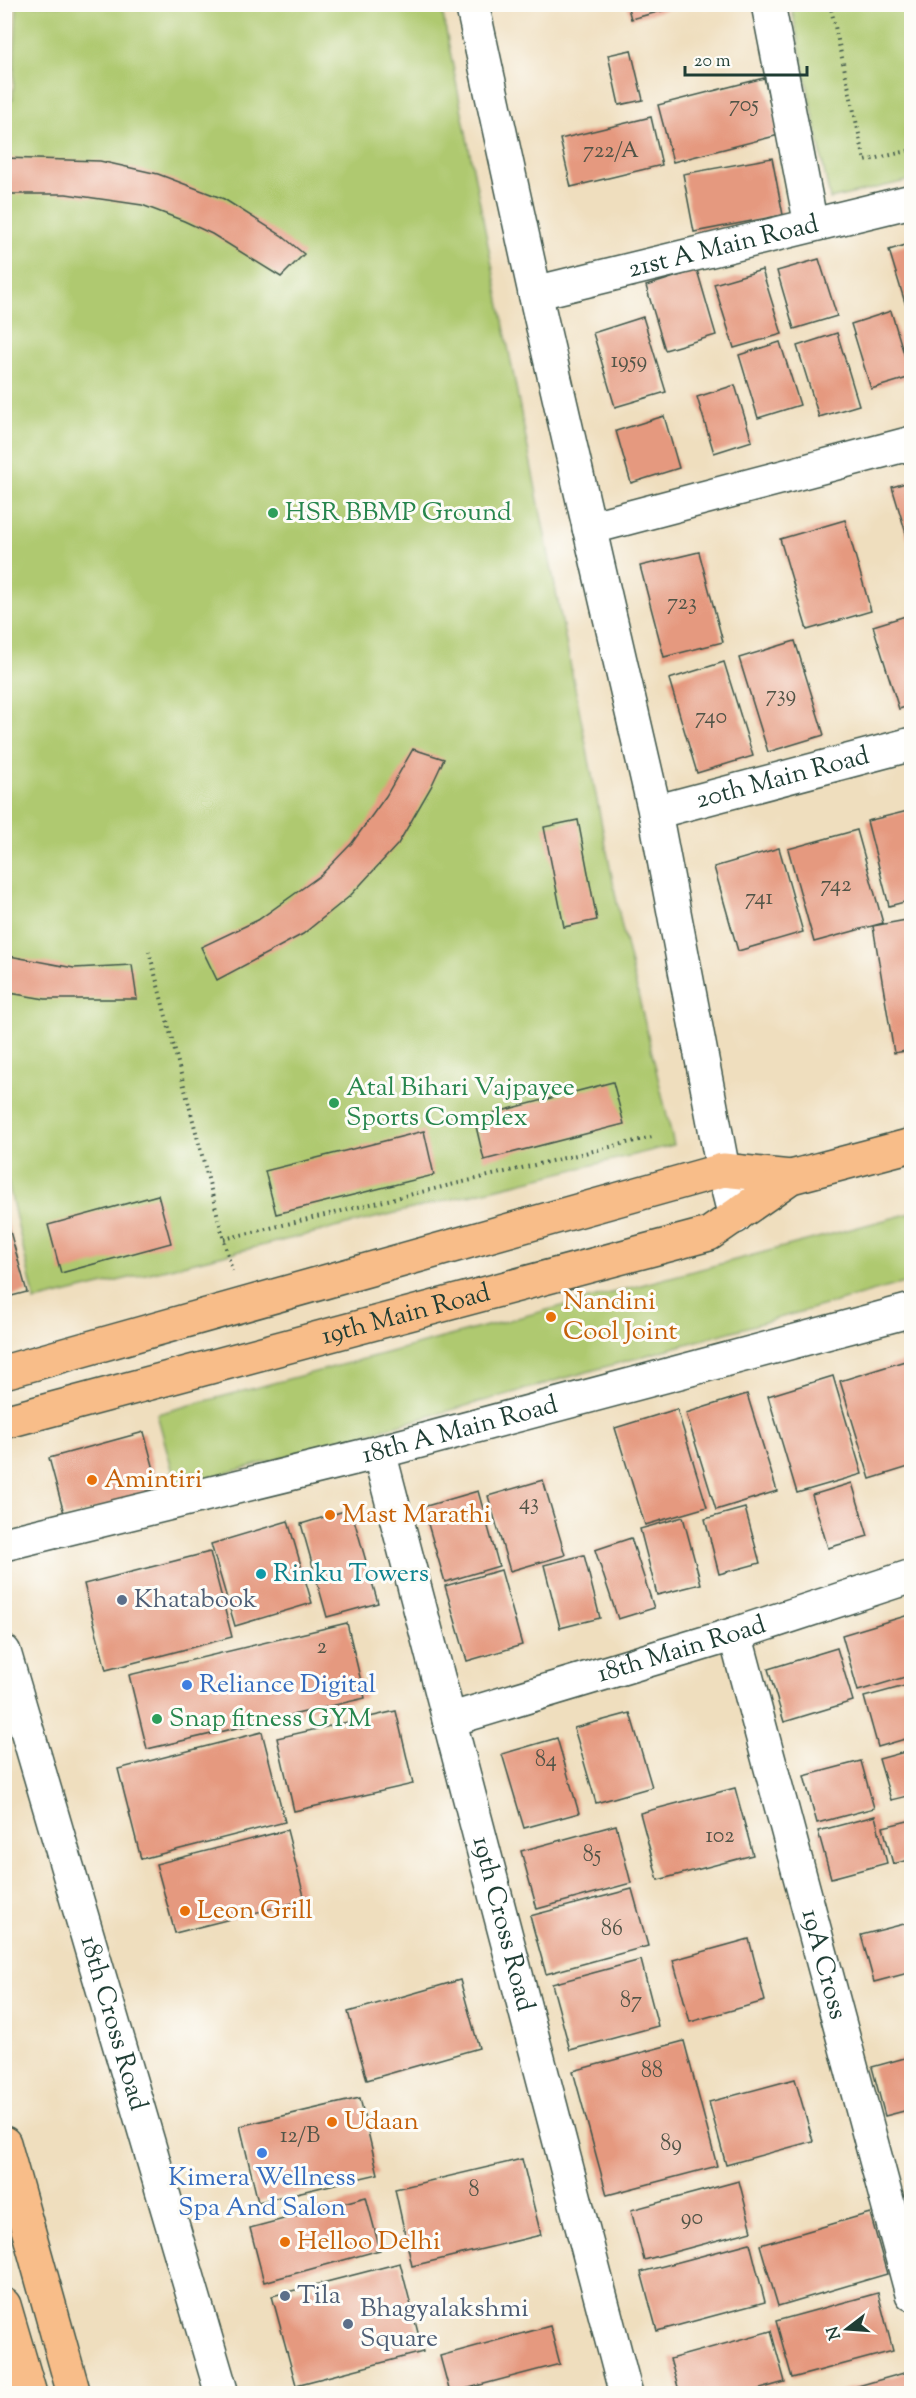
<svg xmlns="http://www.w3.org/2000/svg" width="916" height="2398" font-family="'Sorts Mill Goudy',serif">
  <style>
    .green { fill: #afc96f; stroke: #678352; stroke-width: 1.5 }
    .building { fill: #e5997f }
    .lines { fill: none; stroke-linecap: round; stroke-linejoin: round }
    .minor-casing { stroke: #3e5549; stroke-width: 36 }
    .major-casing { stroke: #3e5549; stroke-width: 36 }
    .path { stroke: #3e5549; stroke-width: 4; stroke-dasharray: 1.5 4.5; stroke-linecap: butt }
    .minor { stroke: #fff; stroke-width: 33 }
    .major { stroke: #f8bd89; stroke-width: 33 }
    .leisure-dot { fill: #2e9e5b; stroke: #fdfcf7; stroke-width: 2 }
    .food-dot { fill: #e8710a; stroke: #fdfcf7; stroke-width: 2 }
    .culture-dot { fill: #0f9aa8; stroke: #fdfcf7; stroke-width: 2 }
    .service-dot { fill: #5c6f8a; stroke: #fdfcf7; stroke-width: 2 }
    .shop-dot { fill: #3f7fe0; stroke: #fdfcf7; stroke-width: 2 }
    .labels { text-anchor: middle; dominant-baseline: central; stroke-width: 6; stroke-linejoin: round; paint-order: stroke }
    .number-label { font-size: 22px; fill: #505447 }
    .street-label { font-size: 26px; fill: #1f3d34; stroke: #fdfcf7 }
    .leisure-label { font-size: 26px; fill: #27864d; stroke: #fdfcf7; text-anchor: start }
    .food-label { font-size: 26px; fill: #c56008; stroke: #fdfcf7; text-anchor: start }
    .culture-label { font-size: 26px; fill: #0d838f; stroke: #fdfcf7; text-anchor: start }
    .service-label { font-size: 26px; fill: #4e5e75; stroke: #fdfcf7; text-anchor: start }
    .shop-label { font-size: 26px; fill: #366cbe; stroke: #fdfcf7; text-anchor: start }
  </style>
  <rect width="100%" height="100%" fill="#fdfcf7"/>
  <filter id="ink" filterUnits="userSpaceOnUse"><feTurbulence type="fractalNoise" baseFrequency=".0167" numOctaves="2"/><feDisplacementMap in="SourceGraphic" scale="12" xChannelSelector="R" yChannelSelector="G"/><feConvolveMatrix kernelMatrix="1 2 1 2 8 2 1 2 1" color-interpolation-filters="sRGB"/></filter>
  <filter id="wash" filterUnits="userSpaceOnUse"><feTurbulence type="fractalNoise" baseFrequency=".008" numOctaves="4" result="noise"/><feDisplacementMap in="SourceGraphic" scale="24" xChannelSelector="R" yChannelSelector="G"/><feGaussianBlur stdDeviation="1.35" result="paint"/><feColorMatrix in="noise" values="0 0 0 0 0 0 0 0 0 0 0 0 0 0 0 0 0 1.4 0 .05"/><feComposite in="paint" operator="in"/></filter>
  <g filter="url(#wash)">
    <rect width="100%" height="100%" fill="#efdebe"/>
    <!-- green -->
    <path class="green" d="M17,5H441L621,923L674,1145L35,1301L4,1165V103L13,99Z
      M791,5H911V180L830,199Z
      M911,1213V1281L177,1487L157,1414Z"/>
    <g id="blocks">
      <!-- building -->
      <path class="building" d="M627,4H683L684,5L631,19Z
        M631,50L643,100L619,105L608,55Z
        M764,78L779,135L673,162L658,105Z
        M651,117L662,165L571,187L560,139Z
        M4,158L100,161L158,174L224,199L281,235L304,254L281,277L212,234L184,221L142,205L66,194H4Z
        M772,158L783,215L694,232L683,174Z
        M912,243V304L906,306L889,250Z
        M819,259L837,316L794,329L777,271Z
        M697,270L716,335L665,350L646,286Z
        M762,270L782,334L734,348L714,284Z
        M891,311L911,377L871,389L851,324Z
        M643,317L666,392L615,407L593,333Z
        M837,333L859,405L819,417L797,346Z
        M780,342L800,405L758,418L739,355Z
        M735,385L752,441L714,453L697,397Z
        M664,416L679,468L631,483L616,431Z
        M912,481V550H911L892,487Z
        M845,520L871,611L807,630L780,539Z
        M699,552L723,642L664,657L640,566Z
        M912,614V705L899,709L873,626Z
        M795,641L824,735L768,752L739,658Z
        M724,662L753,756L697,773L669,679Z
        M413,749L444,759L431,787L398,844L350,896L303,934L217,980L201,947L258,920L321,875L352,843L386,796Z
        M912,810V900L889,906L867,821Z
        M578,820L597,920L564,927L544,827Z
        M857,830L883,923L814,942L788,849Z
        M779,848L803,932L738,951L714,867Z
        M912,919V1050L894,1053L873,926Z
        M4,955L74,968L132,965L137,999H45L4,992Z
        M613,1082L624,1124L484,1160L474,1118Z
        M424,1131L434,1175L276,1214L265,1171Z
        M158,1195L171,1243L61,1273L48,1225Z
        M4,1210L27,1292L4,1298Z
        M905,1361L912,1383V1466L870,1479L840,1381Z
        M833,1376L862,1474L797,1493L768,1396Z
        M747,1394L777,1491L716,1510L686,1413Z
        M677,1409L707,1507L645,1525L615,1428Z
        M144,1432L160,1492L65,1517L49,1458Z
        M543,1480L565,1555L510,1571L488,1496Z
        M852,1483L868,1536L828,1548L812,1495Z
        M478,1491L499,1566L445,1582L423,1507Z
        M745,1508L760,1563L719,1574L705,1519Z
        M351,1509L378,1603L327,1617L301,1524Z
        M683,1517L701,1584L657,1595L640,1529Z
        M288,1521L312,1603L235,1626L211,1544Z
        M631,1538L654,1608L618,1619L595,1550Z
        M210,1552L232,1637L106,1670L84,1584Z
        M584,1555L600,1618L560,1628L544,1565Z
        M501,1570L522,1645L467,1661L445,1586Z
        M912,1614V1675L858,1691L842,1635Z
        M347,1623L365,1698L147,1749L129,1675Z
        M837,1648L853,1701L784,1722L768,1669Z
        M912,1684V1737L878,1747L864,1697Z
        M396,1711L413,1784L294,1811L277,1738Z
        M630,1713L652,1787L596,1803L574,1728Z
        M262,1732L285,1822L141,1859L118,1769Z
        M557,1738L579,1813L524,1828L502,1754Z
        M912,1750V1795L891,1800L879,1759Z
        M861,1761L874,1808L817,1823L804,1776Z
        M735,1788L753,1855L658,1880L640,1813Z
        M875,1816L887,1863L831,1878L818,1831Z
        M912,1820V1859L893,1864L883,1827Z
        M616,1825L631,1883L537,1909L521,1851Z
        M287,1830L305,1900L175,1933L156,1864Z
        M632,1889L648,1946L546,1974L530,1916Z
        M912,1922V1972L874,1982L861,1935Z
        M749,1939L765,2001L690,2022L673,1960Z
        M641,1960L658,2026L570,2050L552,1984Z
        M460,1980L479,2048L367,2080L348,2012Z
        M684,2041L717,2166L607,2195L573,2071Z
        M912,2056V2109L885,2116L872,2067Z
        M795,2079L813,2141L726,2165L709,2102Z
        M360,2098L378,2174L258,2202L240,2126Z
        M522,2159L541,2235L412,2266L395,2189Z
        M739,2181L752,2231L644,2260L631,2210Z
        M366,2197L380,2250L264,2282L250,2228Z
        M870,2213L887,2274L778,2306L760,2245Z
        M750,2243L765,2302L657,2331L641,2272Z
        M400,2263L423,2352L296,2385L272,2296Z
        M878,2293L893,2351L792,2378L776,2321Z
        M550,2326L560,2364L450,2393L440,2356Z
        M771,2331L785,2382L742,2394H680L670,2359Z
        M911,2371L912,2394H833V2393Z"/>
    </g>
  </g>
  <g filter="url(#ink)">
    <use href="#blocks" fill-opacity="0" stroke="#3e5549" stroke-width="1.5"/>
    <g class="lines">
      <!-- minor casing -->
      <g class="minor-casing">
        <g id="minor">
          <path d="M472,4L535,293L655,812L723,1170L735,1217"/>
          <path d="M768,4L811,225"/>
          <path id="s1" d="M535,293L912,201"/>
          <path d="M589,528L912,443"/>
          <path id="s2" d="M655,812L912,744"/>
          <path id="s3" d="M379,1452L626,2394"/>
          <path id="s4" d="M4,1544L379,1452L912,1310"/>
          <path id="s5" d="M735,1634L912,2294"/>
          <path id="s6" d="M4,1652L222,2394"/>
          <path id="s7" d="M449,1720L735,1634L912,1576"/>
        </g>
      </g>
      <!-- major casing -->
      <g class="major-casing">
        <g id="major">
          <path d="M4,1372L723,1170L791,1177"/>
          <path id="s8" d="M4,1422L709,1234L791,1177L912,1145"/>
          <path d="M4,2143L74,2394"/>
          <path d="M4,2305L30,2394"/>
        </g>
      </g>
      <!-- path -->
      <path class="path" d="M830,4L865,161L912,150
        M149,951L232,1271
        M224,1239L652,1137"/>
      <!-- minor -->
      <use href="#minor" class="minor"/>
      <!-- major -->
      <use href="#major" class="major"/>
    </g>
  </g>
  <!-- markers -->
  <g class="leisure-dot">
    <circle cx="273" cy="513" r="6"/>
    <circle cx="334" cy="1103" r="6"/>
    <circle cx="157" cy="1719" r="6"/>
  </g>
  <g class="food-dot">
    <circle cx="551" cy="1317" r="6"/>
    <circle cx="92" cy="1480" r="6"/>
    <circle cx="330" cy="1515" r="6"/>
    <circle cx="185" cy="1911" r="6"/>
    <circle cx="332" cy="2122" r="6"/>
    <circle cx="285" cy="2242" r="6"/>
  </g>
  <circle class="culture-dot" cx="261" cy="1574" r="6"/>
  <g class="service-dot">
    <circle cx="122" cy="1600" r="6"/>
    <circle cx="285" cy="2296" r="6"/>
    <circle cx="348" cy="2324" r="6"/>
  </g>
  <g class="shop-dot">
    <circle cx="187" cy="1685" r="6"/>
    <circle cx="262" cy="2153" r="6"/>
  </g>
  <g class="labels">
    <!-- number labels -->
    <g class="number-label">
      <text x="744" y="106">705</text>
      <text x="611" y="152">722/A</text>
      <text x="629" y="362">1959</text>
      <text x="682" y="604">723</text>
      <text x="781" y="696">739</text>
      <text x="711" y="718">740</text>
      <text x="836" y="886">742</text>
      <text x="759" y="899">741</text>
      <text x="529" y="1504">43</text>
      <text x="322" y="1648">2</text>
      <text x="546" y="1761">84</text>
      <text x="720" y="1837">102</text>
      <text x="592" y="1856">85</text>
      <text x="612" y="1930">86</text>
      <text x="631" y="2002">87</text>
      <text x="652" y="2072">88</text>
      <text x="300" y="2137">12/B</text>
      <text x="671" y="2145">89</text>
      <text x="474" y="2191">8</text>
      <text x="692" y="2219">90</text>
    </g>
    <!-- street labels -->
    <g class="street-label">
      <text stroke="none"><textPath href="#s1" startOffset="194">21st A Main Road</textPath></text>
      <text stroke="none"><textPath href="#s2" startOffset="132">20th Main Road</textPath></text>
      <text stroke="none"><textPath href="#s8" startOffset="416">19th Main Road</textPath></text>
      <text stroke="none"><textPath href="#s4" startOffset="470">18th A Main Road</textPath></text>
      <text stroke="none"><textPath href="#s7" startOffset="243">18th Main Road</textPath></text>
      <text stroke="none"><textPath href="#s3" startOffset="488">19th Cross Road</textPath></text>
      <text stroke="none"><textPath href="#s5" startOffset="342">19A Cross</textPath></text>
      <text stroke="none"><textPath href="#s6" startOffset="387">18th Cross Road</textPath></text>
    </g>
    <!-- leisure labels -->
    <g class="leisure-label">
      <text x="285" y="513">HSR BBMP Ground</text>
      <text x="346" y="1088">Atal Bihari Vajpayee<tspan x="346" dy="30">Sports Complex</tspan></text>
      <text x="169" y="1719">Snap fitness GYM</text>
    </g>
    <!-- food labels -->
    <g class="food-label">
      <text x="563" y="1302">Nandini<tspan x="563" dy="30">Cool Joint</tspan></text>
      <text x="104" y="1480">Amintiri</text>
      <text x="342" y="1515">Mast Marathi</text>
      <text x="197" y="1911">Leon Grill</text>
      <text x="344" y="2122">Udaan</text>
      <text x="297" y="2242">Helloo Delhi</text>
    </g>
    <!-- culture labels -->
    <g class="culture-label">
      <text x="273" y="1574">Rinku Towers</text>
    </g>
    <!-- service labels -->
    <g class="service-label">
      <text x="134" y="1600">Khatabook</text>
      <text x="297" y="2296">Tila</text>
      <text x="360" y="2309">Bhagyalakshmi<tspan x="360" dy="30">Square</tspan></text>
    </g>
    <!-- shop labels -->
    <g class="shop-label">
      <text x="199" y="1685">Reliance Digital</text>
      <text x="262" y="2178" text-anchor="middle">Kimera Wellness<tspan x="262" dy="30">Spa And Salon</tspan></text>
    </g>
  </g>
  <!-- margin -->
  <rect width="916" height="2398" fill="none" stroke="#fdfcf7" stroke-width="24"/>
  <!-- north arrow -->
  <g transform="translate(847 2329) rotate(253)" stroke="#fdfcf7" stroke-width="4.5" paint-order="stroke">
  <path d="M0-4.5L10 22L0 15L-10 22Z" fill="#1f3d34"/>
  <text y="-9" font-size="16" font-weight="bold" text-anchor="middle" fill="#1f3d34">N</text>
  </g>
  <!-- scale -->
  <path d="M685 66v9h122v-9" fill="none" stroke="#1f3d34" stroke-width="3"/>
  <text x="694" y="66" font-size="18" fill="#1f3d34" stroke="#fdfcf7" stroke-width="4.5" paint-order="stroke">20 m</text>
</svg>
